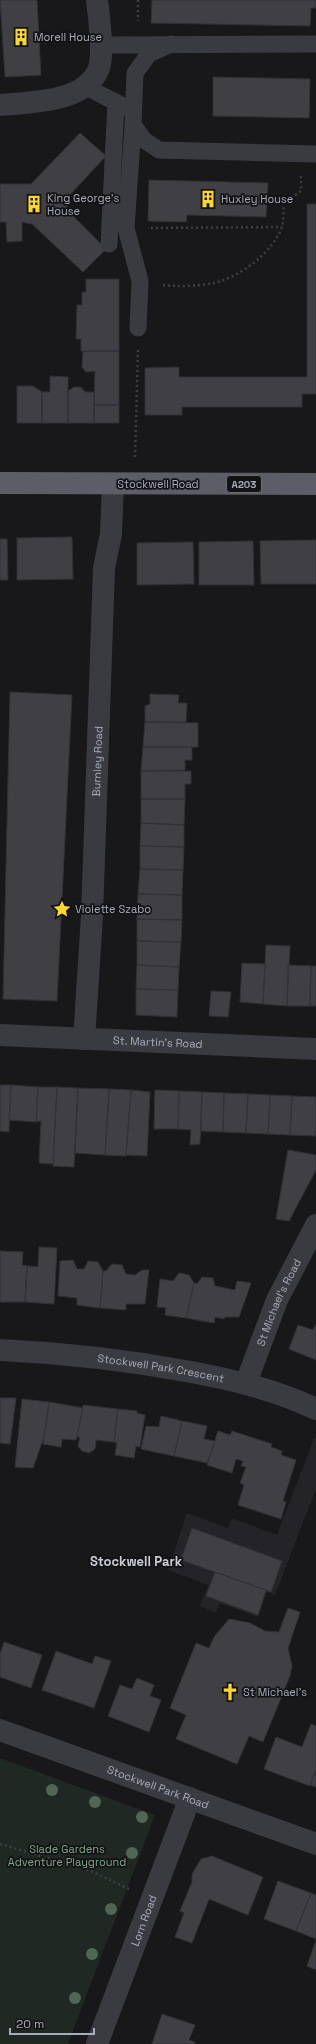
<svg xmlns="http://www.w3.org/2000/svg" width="316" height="2044" font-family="'Space Grotesk',sans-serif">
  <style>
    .built { fill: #242327 }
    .green { fill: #1f2822 }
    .building { fill: #3f3f44; stroke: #323136 }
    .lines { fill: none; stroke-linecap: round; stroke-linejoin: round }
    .path { stroke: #3e3f46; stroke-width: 2.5; stroke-dasharray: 2 3; stroke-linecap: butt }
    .service { stroke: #3a3a41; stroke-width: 17 }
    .minor { stroke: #3a3a41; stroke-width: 22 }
    .trunk { stroke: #5c5d67; stroke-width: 22 }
    .tree { fill: #516656 }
    .labels { text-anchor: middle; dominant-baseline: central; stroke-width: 3.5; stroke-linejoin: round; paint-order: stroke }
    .shield { fill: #131215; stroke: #7c7e88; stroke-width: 1 }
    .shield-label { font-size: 10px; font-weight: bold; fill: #a9acba }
    .poi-label { font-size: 11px; fill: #a9acba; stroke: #131215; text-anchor: start }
    .street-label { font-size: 11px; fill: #a9acba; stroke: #131215 }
    .park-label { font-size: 11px; fill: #7fa688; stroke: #131215 }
    .quarter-label { font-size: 13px; font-weight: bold; fill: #caccd6; stroke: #131215 }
  </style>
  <rect width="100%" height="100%" fill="#18171a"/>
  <!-- built -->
  <path class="built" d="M314,1438H316V1489L275,1595L267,1592L258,1617L220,1603L216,1613L200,1606L208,1585L168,1570L187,1513L228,1528L232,1518L277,1535Z"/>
  <!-- green -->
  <path class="green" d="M0,1758L155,1815L68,2044H0Z"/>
  <!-- building -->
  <path class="building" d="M0,0H37L41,75L5,77Z
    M152,0H316V8H311L310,26L151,23Z
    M213,77L310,79L309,118L213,116Z
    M80,133L106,156L67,198V210L106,249L83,272L32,224L22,222V241L7,242L6,222H0V184H31Z
    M149,180L268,183L266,217L187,215L186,222L148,221Z
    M307,204H316V394H302V407H182V415H145V368L179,367V377H307Z
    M86,279H119V351H81V339H76L77,305H82V292H86Z
    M83,351H119V405H94L95,371L86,372L82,367Z
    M50,376L68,377V423H42V392H50Z
    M17,386H33L42,392V423H17Z
    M74,387H81L85,392H94V423H68V391Z
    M94,405H119V423H94Z
    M72,537L73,579L17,580V538Z
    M0,539H7L8,580H0Z
    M316,540V584H261L260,541Z
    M253,541L254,585H199V542Z
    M193,542L194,584L137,585V543Z
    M10,692L72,695L57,1001L3,999Z
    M150,694L179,695L178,703H187L186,722H145V706L150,704Z
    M145,722L198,723V747H143Z
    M143,747H192V760H185V770L141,771Z
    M141,771H191V784H185V799H141Z
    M141,799H185L184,825L141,823Z
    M141,823L184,825V847L140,846Z
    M140,846L184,847L183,870L140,869Z
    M140,869L183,870L182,895L138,894Z
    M138,894L182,895V920L137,919Z
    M137,919L182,920L181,942L137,941Z
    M137,941L181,942L179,967L137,965Z
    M266,945L290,946L287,1006L263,1004Z
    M242,963L265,964L263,1004L240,1002Z
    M137,965L179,967L178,990L136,989Z
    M288,965L311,966L310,1006H287Z
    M311,966H316V1006H310Z
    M136,989L178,990L177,1017L136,1015Z
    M211,991L231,992L228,1017L209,1016Z
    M0,1085H11L9,1132L0,1131Z
    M11,1085L38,1087L36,1122L9,1120Z
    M38,1087H57L53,1164L39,1163L41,1121L36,1122Z
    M57,1087L78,1088L74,1167L53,1166Z
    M78,1088L109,1089L105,1155L75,1153Z
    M109,1089L131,1090L126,1156L105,1155Z
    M131,1090L150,1092L147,1156L126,1155Z
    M155,1090L179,1091L178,1129H154Z
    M179,1091L202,1092L200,1144L190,1145L191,1130L178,1129Z
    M202,1092L224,1093L223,1132L201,1131Z
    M224,1093L248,1094L246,1133L223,1132Z
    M248,1094L270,1095L268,1134L246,1133Z
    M270,1095L292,1096L290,1135L268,1134Z
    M292,1096L316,1097V1136L290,1135Z
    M288,1150L316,1155V1170L289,1221L276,1219Z
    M39,1247L57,1248L54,1304L25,1302L27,1266L38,1267Z
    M0,1251L23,1252L22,1265L27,1266L25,1302H0Z
    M73,1260L77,1269H84L88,1261L98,1262L103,1271L100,1308L77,1305V1298L58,1296L60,1261Z
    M112,1264L122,1265L126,1274L135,1275L142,1270H149L145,1304H126V1310L100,1308L103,1271H106Z
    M179,1273L189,1275L194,1283L186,1318L165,1315L166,1308L157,1307L160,1279L173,1281Z
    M202,1277L213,1278L215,1286L235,1290L237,1281L251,1283L239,1317H225L224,1319L215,1317L214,1323L186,1318L194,1283L197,1284Z
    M316,1324V1360L289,1349L298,1325L313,1330Z
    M0,1398H16L10,1444L0,1443Z
    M22,1399L49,1402L45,1434L33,1468L15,1467Z
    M49,1402L83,1408L76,1440L62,1439L61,1447L43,1444Z
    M83,1405L118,1409L114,1442L96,1440L95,1449L89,1453L82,1451L78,1446L80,1437H77Z
    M118,1409L137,1411V1413L145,1415L140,1447L136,1446L134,1458L115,1455L117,1443L114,1442Z
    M161,1416L182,1421L174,1456L141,1449L146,1426L159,1427Z
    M182,1421L207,1426L204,1439L215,1441L207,1463L174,1456Z
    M218,1431L230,1435L232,1431L272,1444L271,1447L282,1451L281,1455L296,1460L283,1501L286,1502L281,1519L238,1505L244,1485L240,1483L246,1467L241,1466L243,1461L236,1459L232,1473L207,1465Z
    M192,1528L282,1561L271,1592L181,1560Z
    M215,1572L266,1590L258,1615L206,1596Z
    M288,1608L300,1612L288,1648L292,1666L290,1676L263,1742L249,1736L237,1764L176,1739L186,1715L170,1708L196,1643L209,1648L214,1637L229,1619L250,1623L265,1631L279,1632Z
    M4,1642L42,1655L31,1688L0,1677V1654Z
    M56,1651L92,1664L95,1656L111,1661L94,1708L42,1690Z
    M137,1678L154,1685L150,1696L161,1700L149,1732L108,1716L120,1685L132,1689Z
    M311,1724L316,1726V1770L310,1786L264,1769L276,1737L302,1747Z
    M316,1770V1787L310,1785Z
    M212,1856L263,1877L248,1915L209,1899L192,1943L175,1937L184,1913L180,1911L192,1882V1874L201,1859Z
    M278,1881L311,1893L296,1931L264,1919Z
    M311,1893L316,1895V1939L296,1931Z
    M316,1940V1970L307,1966Z
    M162,2014L195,2025L189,2040L195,2042L194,2044H152Z"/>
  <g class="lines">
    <!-- path -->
    <path class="path" d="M138,0V21
      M151,228L282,227
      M163,285C178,287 207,286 221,281C245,273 273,251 282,227C284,221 283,210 284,203L301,191V176
      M135,457L138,350
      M0,1844L91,1871L129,1889"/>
    <!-- service -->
    <path class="service" d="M171,44L149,54L135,73L133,125L144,140L159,150L316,154
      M101,45L316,44
      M86,87L125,107
      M133,125L126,228L140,281L138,328
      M109,244L116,102"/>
    <!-- minor -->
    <g class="minor">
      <path d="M0,105C31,102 86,103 99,68C104,52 99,18 97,0"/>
      <path id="s1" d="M0,1035L316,1049"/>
      <path id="s2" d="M84,1039L92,916L104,568L111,534L113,484"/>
      <path id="s3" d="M0,1350C64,1353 127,1360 191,1372C234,1380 276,1390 316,1409"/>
      <path id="s4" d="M246,1383L277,1300L316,1225"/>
      <path id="s5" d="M0,1730L316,1844"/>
      <path id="s6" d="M97,2044L190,1798"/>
    </g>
    <!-- trunk -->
    <path class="trunk" d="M0,483L316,484"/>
  </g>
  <!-- trees -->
  <g class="tree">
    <circle cx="52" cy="1790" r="6"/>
    <circle cx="95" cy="1802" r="6"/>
    <circle cx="142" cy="1817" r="6"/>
    <circle cx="132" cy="1853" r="6"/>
    <circle cx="111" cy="1909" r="6"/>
    <circle cx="92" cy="1954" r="6"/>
    <circle cx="75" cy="1998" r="6"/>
  </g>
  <!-- icons -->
  <defs>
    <g id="building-bare" transform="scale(1.38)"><path d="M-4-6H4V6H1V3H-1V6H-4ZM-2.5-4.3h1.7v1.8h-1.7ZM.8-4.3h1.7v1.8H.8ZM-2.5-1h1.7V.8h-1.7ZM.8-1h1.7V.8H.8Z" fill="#fbd72e" stroke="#131215" stroke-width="2.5" paint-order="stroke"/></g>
    <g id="sight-bare" transform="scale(1.38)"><path d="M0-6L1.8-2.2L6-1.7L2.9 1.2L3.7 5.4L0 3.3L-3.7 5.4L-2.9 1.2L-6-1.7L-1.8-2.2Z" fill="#fbd72e" stroke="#131215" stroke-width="2.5" paint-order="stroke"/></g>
    <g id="church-bare" transform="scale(1.38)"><path d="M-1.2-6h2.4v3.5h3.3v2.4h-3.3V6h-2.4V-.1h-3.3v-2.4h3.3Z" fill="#fbd72e" stroke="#131215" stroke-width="2.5" paint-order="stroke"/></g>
  </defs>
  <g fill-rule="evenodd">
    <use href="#building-bare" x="21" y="37"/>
    <use href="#building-bare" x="208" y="199"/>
    <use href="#building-bare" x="34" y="204"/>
    <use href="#sight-bare" x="62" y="909"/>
    <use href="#church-bare" x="230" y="1692"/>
  </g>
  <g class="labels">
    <!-- shield labels -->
    <rect class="shield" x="227" y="476" width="34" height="16" rx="3"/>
    <g class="shield-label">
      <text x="244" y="484">A203</text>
    </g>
    <!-- poi labels -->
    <g class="poi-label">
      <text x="34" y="37">Morell House</text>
      <text x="47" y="198">King George's<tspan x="47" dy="13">House</tspan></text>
      <text x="221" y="199">Huxley House</text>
      <text x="75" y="909">Violette Szabo</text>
      <text x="243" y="1692">St Michael's</text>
    </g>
    <!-- street labels -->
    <g class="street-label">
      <text x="158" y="484">Stockwell Road</text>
      <text stroke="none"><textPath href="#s2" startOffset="278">Burnley Road</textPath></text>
      <text stroke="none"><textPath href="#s1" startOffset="158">St. Martin's Road</textPath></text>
      <text stroke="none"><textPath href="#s4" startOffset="87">St Michael's Road</textPath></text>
      <text stroke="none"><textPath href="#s3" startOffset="162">Stockwell Park Crescent</textPath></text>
      <text stroke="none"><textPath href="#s5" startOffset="168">Stockwell Park Road</textPath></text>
      <text stroke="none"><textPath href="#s6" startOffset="132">Lorn Road</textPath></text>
    </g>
    <!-- park labels -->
    <g class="park-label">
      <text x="67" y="1849">Slade Gardens<tspan x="67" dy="13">Adventure Playground</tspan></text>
    </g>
    <!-- quarter labels -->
    <g class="quarter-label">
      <text x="136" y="1561">Stockwell Park</text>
    </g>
  </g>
  <!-- scale -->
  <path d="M10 2028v6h84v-6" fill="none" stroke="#a9acba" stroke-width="2"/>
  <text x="16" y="2028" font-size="12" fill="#a9acba" stroke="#131215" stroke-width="3" paint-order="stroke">20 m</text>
</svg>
